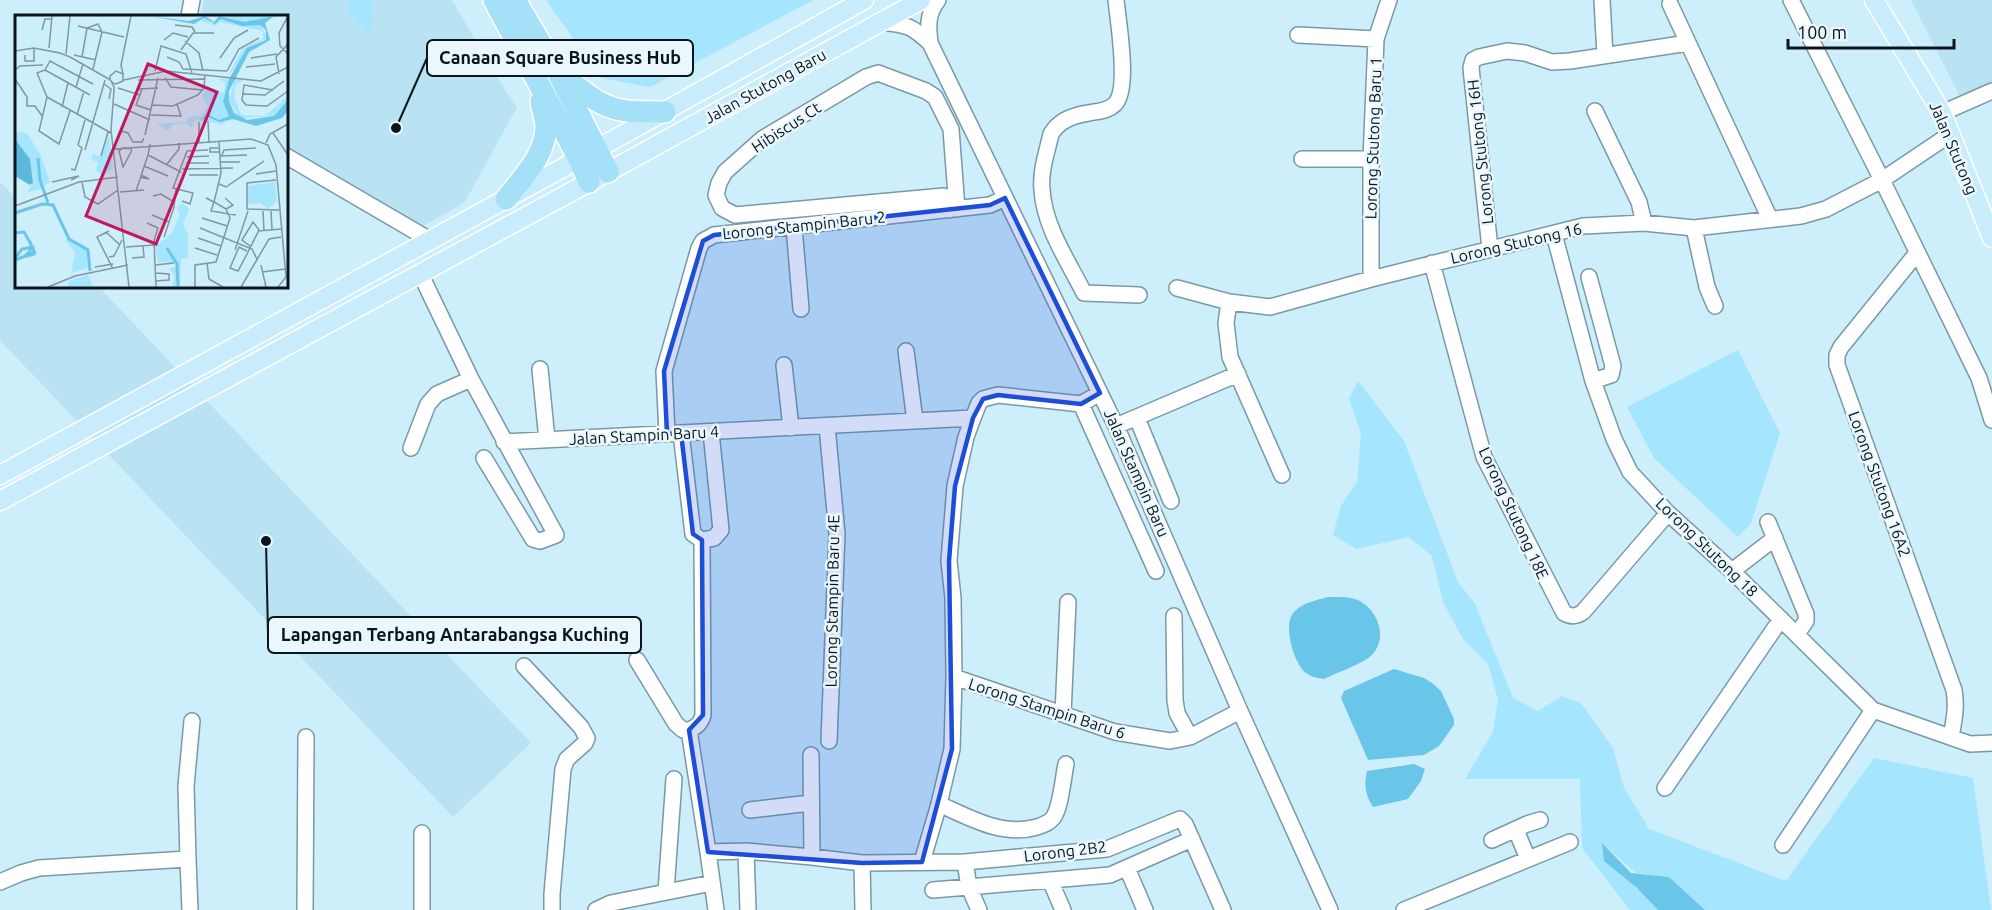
<svg xmlns="http://www.w3.org/2000/svg" width="1992" height="910" font-family="Ubuntu,sans-serif">
  <style>
    .built { fill: #b9e2f3 }
    .green { fill: #a5e5fe }
    .water { fill: #6ac6e8 }
    .lines { fill: none; stroke-linecap: round; stroke-linejoin: round }
    .minor-casing { stroke: #7a99a5; stroke-width: 18 }
    .major-casing { stroke: #fff; stroke-width: 21 }
    .highway-casing { stroke: #fff; stroke-width: 24 }
    .minor { stroke: #fff; stroke-width: 15 }
    .major { stroke: #c8ecfb; stroke-width: 18 }
    .highway { stroke: #a4e0f8; stroke-width: 21 }
    .marked { fill: #1d4ed8; fill-opacity: 0.2; stroke: #1d4ed8; stroke-width: 4.5; stroke-linejoin: round }
    .labels { text-anchor: middle; dominant-baseline: central; stroke-width: 5; stroke-linejoin: round; paint-order: stroke }
    .street-label { font-size: 16px; fill: #0a161b; stroke: #eaf7fc }
    .inset-river { fill: none; stroke: #6ac6e8; stroke-width: 3 }
    .inset-road { fill: none; stroke: #7f98a1; stroke-width: 1.5 }
    .view { fill: #c2185b; fill-opacity: 0.15; stroke: #c2185b; stroke-width: 3 }
    .inset-edge { fill: none; stroke: #0a161b; stroke-width: 3 }
    .leader { fill: none; stroke: #0a161b; stroke-width: 2 }
    .callout-dot { fill: #0a161b; stroke: #eaf7fc; stroke-width: 2 }
    .callout { fill: #eaf7fc; stroke: #0a161b; stroke-width: 2 }
    .callout-label { font-size: 18px; text-anchor: middle; font-weight: bold; fill: #0a161b }
  </style>
  <rect width="100%" height="100%" fill="#cdeefb"/>
  <!-- built -->
  <path class="built" d="M204,0H452L509,97L517,107L465,202L421,227L287,149L286,16H201Z
    M1911,0H1992V84L1960,97Z
    M0,182L16,199V286L99,287L531,743L453,817L0,340Z"/>
  <!-- green -->
  <path class="green" d="M348,0H372L373,15L370,35L350,16Z
    M546,0H813L650,87L601,78Z
    M1738,350L1780,433L1751,523L1738,537L1654,458L1627,407Z
    M1358,381L1404,441L1458,582L1475,604L1513,698L1538,711L1562,696L1581,703L1613,748L1624,788L1649,829L1786,881L1874,758L1973,778L1991,910H1705L1669,877L1636,873L1603,844L1636,887L1658,910H1630L1582,848L1580,779H1465L1493,732L1498,700L1488,664L1463,639L1443,602L1432,556L1409,537L1356,549L1333,535L1341,506L1357,482L1361,433L1349,399Z"/>
  <!-- water -->
  <path class="water" d="M1328,597C1339,597 1350,596 1360,601C1381,613 1389,644 1367,659C1354,667 1338,672 1324,679C1318,678 1311,677 1306,673C1294,664 1282,624 1294,612C1302,603 1317,600 1328,597Z
    M1394,669L1424,678L1432,683L1441,691L1454,719V725L1439,746L1424,755L1368,760L1341,698L1344,691Z
    M1414,764L1425,769L1421,781L1408,799L1373,807C1365,794 1364,786 1367,771Z
    M1602,843L1631,873L1669,877L1705,910H1658L1636,887L1604,861Z"/>
  <g class="lines">
    <!-- minor casing -->
    <g class="minor-casing">
      <path id="minor" d="M938,0C927,14 928,26 930,43L1116,426L1240,711L1330,910
        M1116,0C1118,21 1130,89 1115,104C1108,111 1099,111 1089,113C1074,115 1059,120 1051,134C1047,152 1040,171 1042,190C1044,226 1068,261 1084,293L1139,295
        M1602,0L1605,55
        M1791,0L1882,180L1979,378L1992,420
        M1670,4L1770,219
        M189,16L192,0
        M881,22C907,25 911,25 930,43
        M1298,35L1376,39
        M1595,111L1639,202L1644,223
        M1942,113L1992,91
        M286,156L430,240
        M1302,159H1371
        M950,210L948,199L944,196L735,215L722,208L716,195L719,183L725,172L762,139L866,77L878,73L926,91L935,97L951,129L957,209
        M794,227L801,309
        M1694,228L1707,287L1715,306
        M1554,234L1593,381L1614,439L1630,472L1668,513L1732,571L1873,710L1970,744L1992,743
        M1490,249L1471,68L1473,60L1479,57L1507,51L1525,53L1552,62L1570,61L1688,43
        M1917,253L1841,347L1837,355V365L1954,690C1957,707 1954,721 1951,737
        M1432,263L1484,457L1564,613C1571,617 1576,617 1583,612L1668,513
        M420,273L471,379L556,535L540,541L533,539L484,458
        M1589,277L1613,366L1611,375L1593,381
        M1371,279V159L1376,39L1389,0
        M1177,288L1229,302L1270,307L1371,279L1583,226L1644,223L1694,228L1801,216L1826,209L1882,180L1949,135
        M1229,302L1226,323L1230,357L1282,475
        M906,351L915,421
        M784,365L791,428
        M540,369L547,440
        M1081,404L1156,571
        M1137,418L1171,501
        M827,426L837,534L829,741
        M1116,426L1238,374
        M681,433L693,534L702,540L714,538L721,530L711,432
        M667,434L664,371L699,248L703,241L714,235L990,205L1005,198
        M504,442L973,418
        M411,448L428,404L437,394L471,379
        M1768,522L1806,614V621L1797,634
        M1732,571L1775,538
        M1174,616L1175,700L1177,713L1190,737
        M637,660L676,724L683,730H689
        M524,666L581,727L587,738L585,743L567,759L563,769L552,894V910
        M954,677L1115,732L1170,741L1190,737L1240,711
        M1063,714L1068,602
        M689,730C697,727 701,723 703,715L702,540
        M689,730L708,852
        M811,755L812,857
        M1665,788L1781,619
        M939,804C970,818 1003,837 1037,827C1043,825 1049,823 1053,818C1061,807 1063,778 1066,764
        M750,810L810,803
        M1516,830L1528,859
        M422,833V910
        M1492,840L1527,824L1540,820
        M1783,845L1873,710
        M746,851L748,910
        M188,859L190,910
        M922,862L939,804L952,749L954,677L953,598L949,561L955,486L966,437L973,418L979,403L983,399L998,395L1081,404L1100,393
        M965,862L969,887L979,910
        M862,863L863,910
        M1127,868L1145,910
        M1050,880L1063,910
        M0,882L21,873L39,868L188,859L186,786L192,721
        M933,890L1110,875L1192,839
        M666,891L674,779
        M305,910L306,737
        M596,910L611,903L712,883
        M716,910L708,852L746,851L812,857L862,863L965,862L1107,849L1180,819L1185,824L1223,910
        M1404,910L1570,842"/>
    </g>
    <!-- major casing -->
    <g class="major-casing">
      <path id="major" d="M1874,0L1942,113L1992,238
        M0,475L579,159L864,0
        M0,501L608,172L921,0"/>
    </g>
    <!-- highway casing -->
    <g class="highway-casing">
      <path id="highway" d="M494,0L579,159L589,182
        M515,0L556,69L608,172
        M563,75C580,89 598,106 621,110C635,113 651,111 665,112
        M506,199C523,177 547,154 546,124C545,117 542,109 541,101"/>
    </g>
    <!-- minor -->
    <use href="#minor" class="minor"/>
    <!-- major -->
    <use href="#major" class="major"/>
    <!-- highway -->
    <use href="#highway" class="highway"/>
  </g>
  <!-- marked area -->
  <path class="marked" d="M1005,198L1100,393L1081,404L998,395L983,399L973,418L955,486L949,561L952,749L922,862L862,863L708,852L689,730L703,715L702,540L693,534L681,433L667,434L664,371L703,241L714,235L990,205Z"/>
  <g class="labels">
    <!-- street labels -->
    <g class="street-label">
      <text transform="translate(765 86) rotate(-29)">Jalan Stutong Baru</text>
      <text transform="translate(786 127) rotate(-33)">Hibiscus Ct</text>
      <text transform="translate(1373 138) rotate(-88)">Lorong Stutong Baru 1</text>
      <text transform="translate(1954 148) rotate(67)">Jalan Stutong</text>
      <text transform="translate(1480 152) rotate(-96)">Lorong Stutong 16H</text>
      <text transform="translate(804 225) rotate(-6)">Lorong Stampin Baru 2</text>
      <text transform="translate(1516 243) rotate(-13)">Lorong Stutong 16</text>
      <text transform="translate(644 435) rotate(-3)">Jalan Stampin Baru 4</text>
      <text transform="translate(1137 473) rotate(66)">Jalan Stampin Baru</text>
      <text transform="translate(1880 484) rotate(70)">Lorong Stutong 16A2</text>
      <text transform="translate(1514 513) rotate(65)">Lorong Stutong 18E</text>
      <text transform="translate(1707 547) rotate(44)">Lorong Stutong 18</text>
      <text transform="translate(832 601) rotate(-89)">Lorong Stampin Baru 4E</text>
      <text transform="translate(1047 708) rotate(18)">Lorong Stampin Baru 6</text>
      <text transform="translate(1065 851) rotate(-7)">Lorong 2B2</text>
    </g>
  </g>
  <!-- overview -->
  <g transform="translate(15 15)">
    <rect width="273" height="273" fill="#cdeefb"/>
    <path d="M208,1H255L247,6L230,7ZM190,2L196,9L206,4L227,11L245,10L253,23L240,29L213,61L228,33L248,24V16L205,7L201,11L186,6ZM203,64H214L208,87L214,101L204,105L197,100L186,105L193,102L210,107L219,104L207,109L180,105L176,113L171,108L158,109L153,116L142,109L171,107L174,102L185,101L193,92L187,81L191,74L208,78L210,73V67ZM220,64L228,66L221,69L219,82L226,100L250,101L273,81V85L259,101L225,103L214,86ZM0,117L12,118L25,139L35,167L25,174L12,177L18,168L15,144L0,124ZM94,118L98,154L86,160L81,155L83,148L76,144L78,139L86,142ZM260,167L262,186L253,194L246,188L233,189V171ZM167,188L174,194L168,209L173,219V243L166,244L165,272L161,264V272H157L160,262L154,253L160,252V248L143,247L140,231L157,218L165,199L162,193ZM53,224L72,235L73,253L56,258L60,238L50,225ZM73,260L78,272H52L54,266Z" fill="#a5e5fe"/>
    <path d="M0,124L15,144L18,168L15,170L0,161Z" fill="#5db9db"/>
    <path d="M135,1L174,6L190,1L199,7L204,1L230,7L259,1L250,8L255,25L234,37L214,76V86L219,98L232,105L259,101L273,85V96L267,103L241,111L218,104L205,107L193,102L185,105L193,99L204,105L214,101L208,87L214,64L232,33L251,25V15L245,10L227,11L206,4L200,9L189,3L179,9Z" fill="#6ac6e8"/>
    <path class="inset-river" d="M23,143L25,165L33,188M0,198L27,189L38,190L54,224L73,235L75,256M0,218L9,217L16,229L15,236L9,242M152,233L162,249L163,272M0,243L7,234L18,232L19,239L12,241M0,245L21,237"/>
    <path class="inset-road" d="M273,1L264,18L265,31L273,39M160,10L177,12L180,17M63,11L109,22M27,15L30,4H37M149,25L158,18L173,22M170,26L184,38L188,56M34,33L37,1M166,35L178,18H199M0,36L19,33L45,38L55,42L92,63L94,64L98,68L101,69L108,66V59L101,56L95,61V65L96,66L99,72V75L96,115L114,272M51,39L55,1M10,40V46H19V33M59,40L81,45M67,42L72,13L83,9L87,17L78,54M152,42L164,47L168,54L212,56M205,43L219,23L233,15M236,43L262,39M231,52L260,49M0,55L5,51L28,50M30,55L75,80M140,56L146,31L171,39L177,58M212,56L224,34L244,23M108,59L106,50L116,1M264,59L261,42L273,29M150,63L156,72L188,75M0,64L12,82V91H20L27,101M109,65L151,56L246,66L273,52M123,65L189,64M89,69L96,74L94,84M61,72L68,49M103,73L125,80M123,74L143,73M127,74L121,90L136,95M258,75L229,70L227,85L231,90L252,91L273,76M227,79L250,80L269,66M32,82L96,118M99,89L135,105M137,90L158,91L183,80L189,73L190,60M47,92L53,68M55,96L44,129L24,116L32,82L22,58L30,55L35,46L78,69M62,100L69,76M136,100L166,101L162,89M193,106L194,127M184,107V127M106,116L113,118L118,127H127L129,123M258,118L273,140M130,120L143,63M204,127L206,158L199,187L211,194M251,128L255,119L273,109M135,129L133,140L166,157M63,130L70,105M204,133H195V137H205M100,134L236,124L253,130L261,150L271,262L263,272M70,135L90,65M117,135L108,152L104,136L108,133L117,134M172,136L193,135M207,140L209,135L241,133M86,141L93,117M205,141L232,140M172,142L194,141M205,147H225M171,148H194M152,149L164,134V128M129,151L153,161M56,154L60,155L67,133L63,130M167,154L218,153M241,159L261,156M174,160H203M125,162L134,164L126,160M261,165L232,168V194L264,195M37,167L64,161L56,165M67,167L70,182L83,189L103,175M204,169L211,172L249,146M121,176L133,140M105,177L129,175M138,181L146,179L159,187M194,184L191,183L199,187L196,196L221,200M167,186L175,189L178,178L158,173L172,136M0,191L64,167L103,162M248,196L249,216M256,196L257,215M137,200L154,207M187,203L212,211M132,208L143,213L139,226L141,272M185,213L237,234L242,244M94,216L82,222L98,254M243,216L266,214M91,217L105,230M149,222L159,192L161,174M183,223L206,231M111,232L139,230M180,233L202,240M220,235L233,196M232,236L224,232L215,253L223,256L232,239L244,215L238,207L227,225L235,231M94,242L99,241L107,225M117,243L129,242L128,231M192,248L194,264L208,272M140,250L159,248M246,250L251,272M80,252L98,249M247,257L270,254M141,258L154,259V265L141,266M33,272L60,261L113,250M180,272V250L201,247L215,203L211,194L218,190L210,183M226,272L254,224L266,222"/>
    <path class="view" d="M133,49L202,77L141,229L71,201Z"/>
    <rect width="273" height="273" class="inset-edge"/>
  </g>
  <!-- callouts -->
  <path class="leader" d="M396 128L427 58M266 541L268 635"/>
  <g class="callout-dot">
    <circle cx="396" cy="128" r="6"/>
    <circle cx="266" cy="541" r="6"/>
  </g>
  <g class="callout">
    <rect x="427" y="40" width="266" height="36" rx="6"/>
    <rect x="268" y="617" width="373" height="36" rx="6"/>
  </g>
  <g class="callout-label">
    <text x="560" y="64">Canaan Square Business Hub</text>
    <text x="455" y="641">Lapangan Terbang Antarabangsa Kuching</text>
  </g>
  <!-- scale -->
  <path d="M1788 39v9h166v-9" fill="none" stroke="#0a161b" stroke-width="3"/>
  <text x="1797" y="39" font-size="18" fill="#0a161b" stroke="#eaf7fc" stroke-width="4.5" paint-order="stroke">100 m</text>
</svg>
